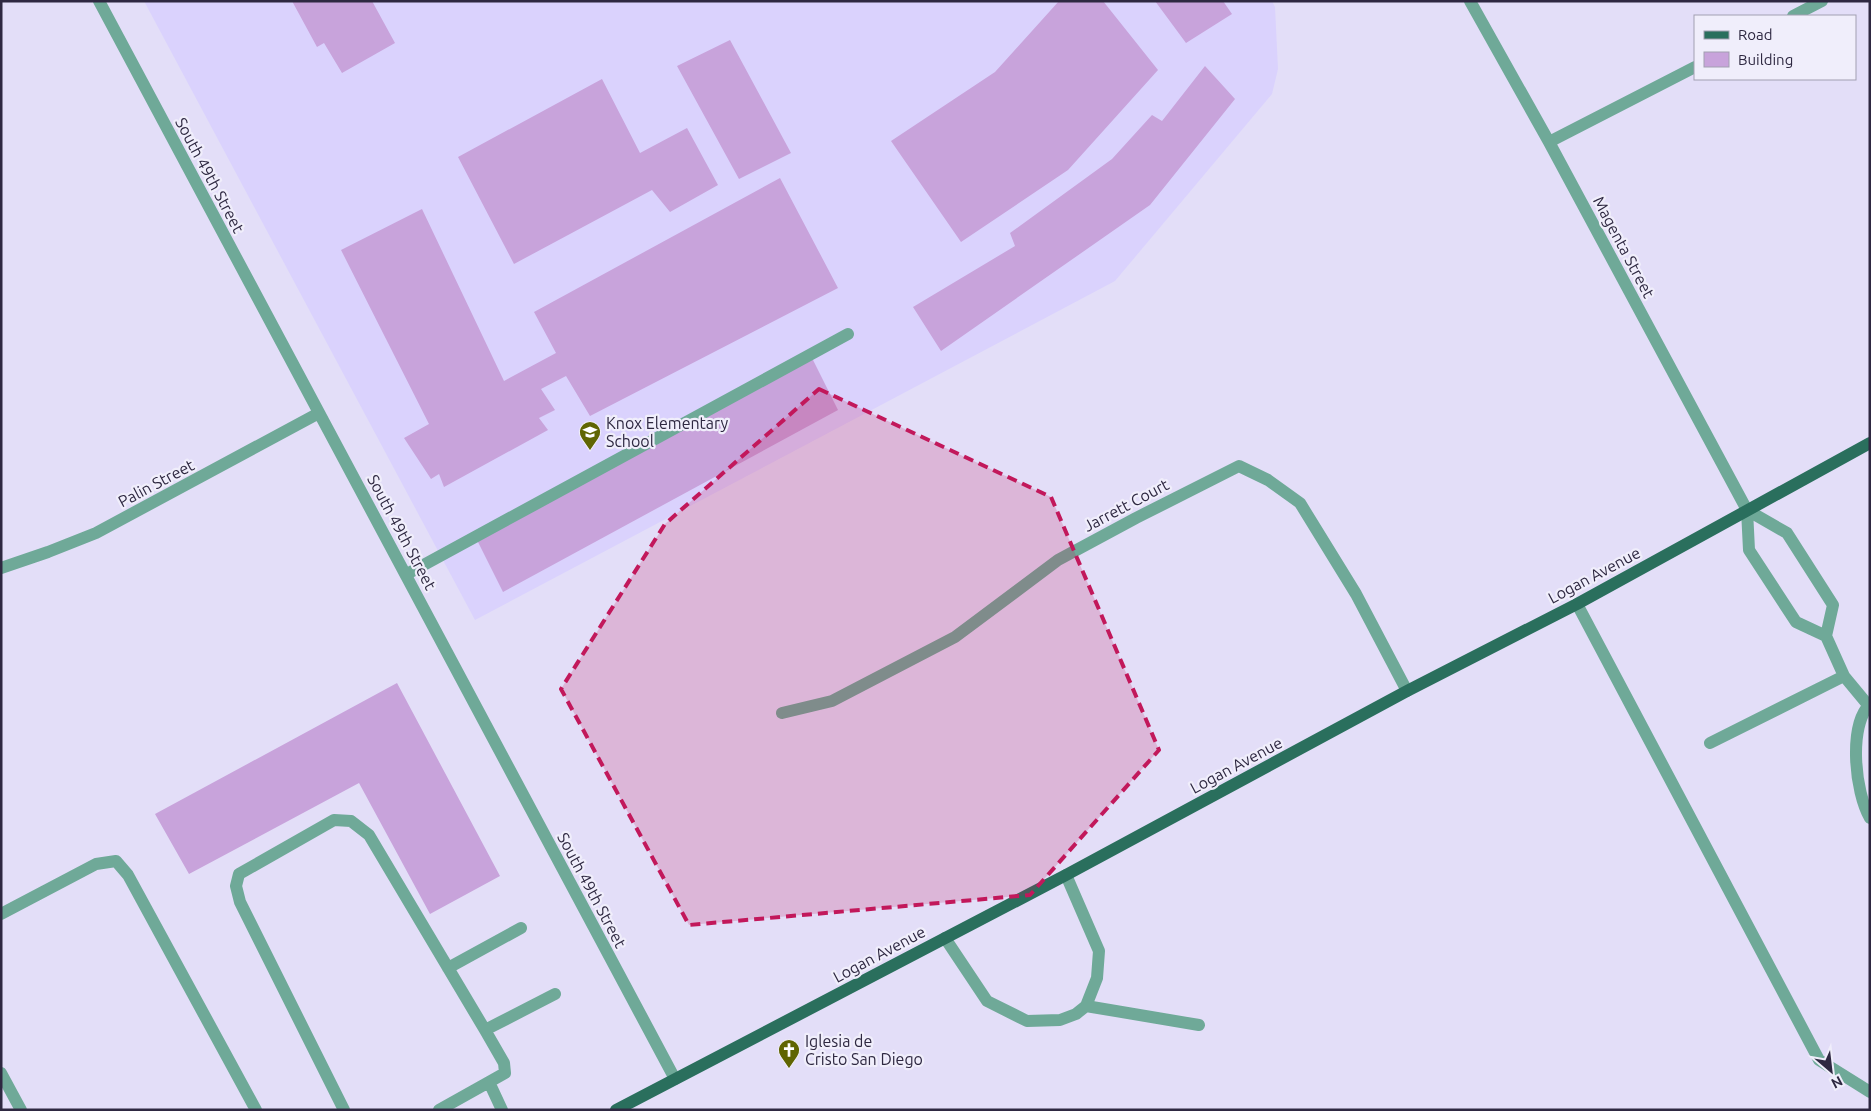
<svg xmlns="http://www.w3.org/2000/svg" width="1871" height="1111" font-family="Ubuntu,sans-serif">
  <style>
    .built { fill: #dad2fd }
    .building { fill: #c8a3db }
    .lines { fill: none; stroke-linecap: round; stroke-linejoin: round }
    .service { stroke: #6fa998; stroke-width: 12 }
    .minor { stroke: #6fa998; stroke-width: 12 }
    .primary { stroke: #2a6f5d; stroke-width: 12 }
    .marked { fill: #c2185b; fill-opacity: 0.2; stroke: #c2185b; stroke-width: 4; stroke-dasharray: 10 6; stroke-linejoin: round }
    .labels { text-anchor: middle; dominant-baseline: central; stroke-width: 4.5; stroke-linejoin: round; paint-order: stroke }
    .street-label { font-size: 16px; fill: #2e2841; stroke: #f0eefb }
    .poi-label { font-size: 16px; fill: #2e2841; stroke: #f0eefb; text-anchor: start }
  </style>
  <rect width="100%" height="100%" fill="#e3def8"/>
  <!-- built -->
  <path class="built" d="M144,1H1272L1275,7L1278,69L1272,94L1115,281L475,620Z"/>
  <!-- building -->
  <path class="building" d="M292,1H372L395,43L342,73L324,43L317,47Z
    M1059,1H1103L1158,70L1068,170L961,242L891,141L995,72Z
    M1155,1H1223L1232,14L1186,43Z
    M730,40L791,153L739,179L677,66Z
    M1205,66L1235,99L1150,205L941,351L913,307L1015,246L1010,233L1112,159L1152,115L1162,121Z
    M602,79L640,153L687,128L718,185L670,212L652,190L514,264L458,157Z
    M780,178L838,288L590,416L566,376L541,389L555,410L539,418L548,430L444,487L439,474L431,479L404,438L429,424L341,250L422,209L504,381L556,353L534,312Z
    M812,358L838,410L503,592L476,538Z
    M397,683L500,876L430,914L359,783L189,874L155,814Z"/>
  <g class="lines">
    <!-- service -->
    <path class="service" d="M1747,510L1749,550L1796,622L1826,636L1844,676
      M1747,510L1787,533L1833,605L1826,636
      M407,574L848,334
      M1870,704C1848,726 1855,792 1870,818
      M1710,743L1844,676L1868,705
      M1,914L96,864L116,861L128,875L256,1110
      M945,938L987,1001L1027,1021L1060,1020L1076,1014L1086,1006L1097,978L1099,951L1066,875
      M448,968L521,928
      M1086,1006L1199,1025
      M485,1030L555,994
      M1,1073L21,1110
      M344,1110L240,902L236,886L239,874L334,820L351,821L369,835L485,1030L504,1063L505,1073L489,1082
      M439,1110L489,1082L502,1110"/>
    <!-- minor -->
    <path class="minor" d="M99,1L675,1079
      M1470,1L1549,142L1747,510
      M1793,16L1822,1
      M1549,142L1695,67
      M1,568L48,552L96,533L319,413
      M1577,604L1819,1060L1870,1092
      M782,713L832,701L955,637L1058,560L1136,518L1239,466L1268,480L1300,503L1356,594L1407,691"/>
    <!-- primary -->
    <path class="primary" d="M616,1110L1066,875L1407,691L1577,604L1870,443"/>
  </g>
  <!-- marked area -->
  <path class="marked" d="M819,389L1051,497L1159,750L1030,895L689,925L561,689L665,524Z"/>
  <!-- icons -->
  <defs>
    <g id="school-pin" transform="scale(1.125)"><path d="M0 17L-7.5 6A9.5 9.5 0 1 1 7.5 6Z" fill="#606502" stroke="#f0eefb"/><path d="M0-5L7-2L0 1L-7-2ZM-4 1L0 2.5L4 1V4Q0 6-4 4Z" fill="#fff"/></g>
    <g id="church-pin" transform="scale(1.125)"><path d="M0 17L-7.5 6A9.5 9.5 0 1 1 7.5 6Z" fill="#606502" stroke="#f0eefb"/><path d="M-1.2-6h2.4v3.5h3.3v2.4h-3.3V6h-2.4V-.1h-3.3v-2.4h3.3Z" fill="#fff"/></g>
  </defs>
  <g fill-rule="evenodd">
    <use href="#school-pin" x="590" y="432"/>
    <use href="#church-pin" x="789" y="1050"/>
  </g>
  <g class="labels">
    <!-- street labels -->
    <g class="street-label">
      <text transform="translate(210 175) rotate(62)">South 49th Street</text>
      <text transform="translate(1624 247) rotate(62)">Magenta Street</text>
      <text transform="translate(156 483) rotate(-28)">Palin Street</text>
      <text transform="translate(1126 505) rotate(-28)">Jarrett Court</text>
      <text transform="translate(402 532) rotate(62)">South 49th Street</text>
      <text transform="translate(1594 575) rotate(-28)">Logan Avenue</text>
      <text transform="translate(1236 765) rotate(-28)">Logan Avenue</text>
      <text transform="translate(592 890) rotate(62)">South 49th Street</text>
      <text transform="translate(879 954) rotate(-28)">Logan Avenue</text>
    </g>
    <!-- poi labels -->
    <g class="poi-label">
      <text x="606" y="423">Knox Elementary<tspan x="606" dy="18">School</tspan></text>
      <text x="805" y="1041">Iglesia de<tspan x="805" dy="18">Cristo San Diego</tspan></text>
    </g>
  </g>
  <!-- border -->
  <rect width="1871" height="1111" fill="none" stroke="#2e2841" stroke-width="5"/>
  <!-- legend -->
  <rect x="1694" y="15" width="162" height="65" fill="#f0eefb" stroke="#a29fb1"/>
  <rect x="1704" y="31" width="25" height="8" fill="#2a6f5d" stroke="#a29fb1"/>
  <text x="1738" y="40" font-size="15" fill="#2e2841">Road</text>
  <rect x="1704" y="52" width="25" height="15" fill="#c8a3db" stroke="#a29fb1"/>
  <text x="1738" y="65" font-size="15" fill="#2e2841">Building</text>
  <!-- north arrow -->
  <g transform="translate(1831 1071) rotate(152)" stroke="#f0eefb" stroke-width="4" paint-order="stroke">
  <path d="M0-4L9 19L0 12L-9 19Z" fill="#2e2841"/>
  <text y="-8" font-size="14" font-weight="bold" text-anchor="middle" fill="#2e2841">N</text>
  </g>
</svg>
